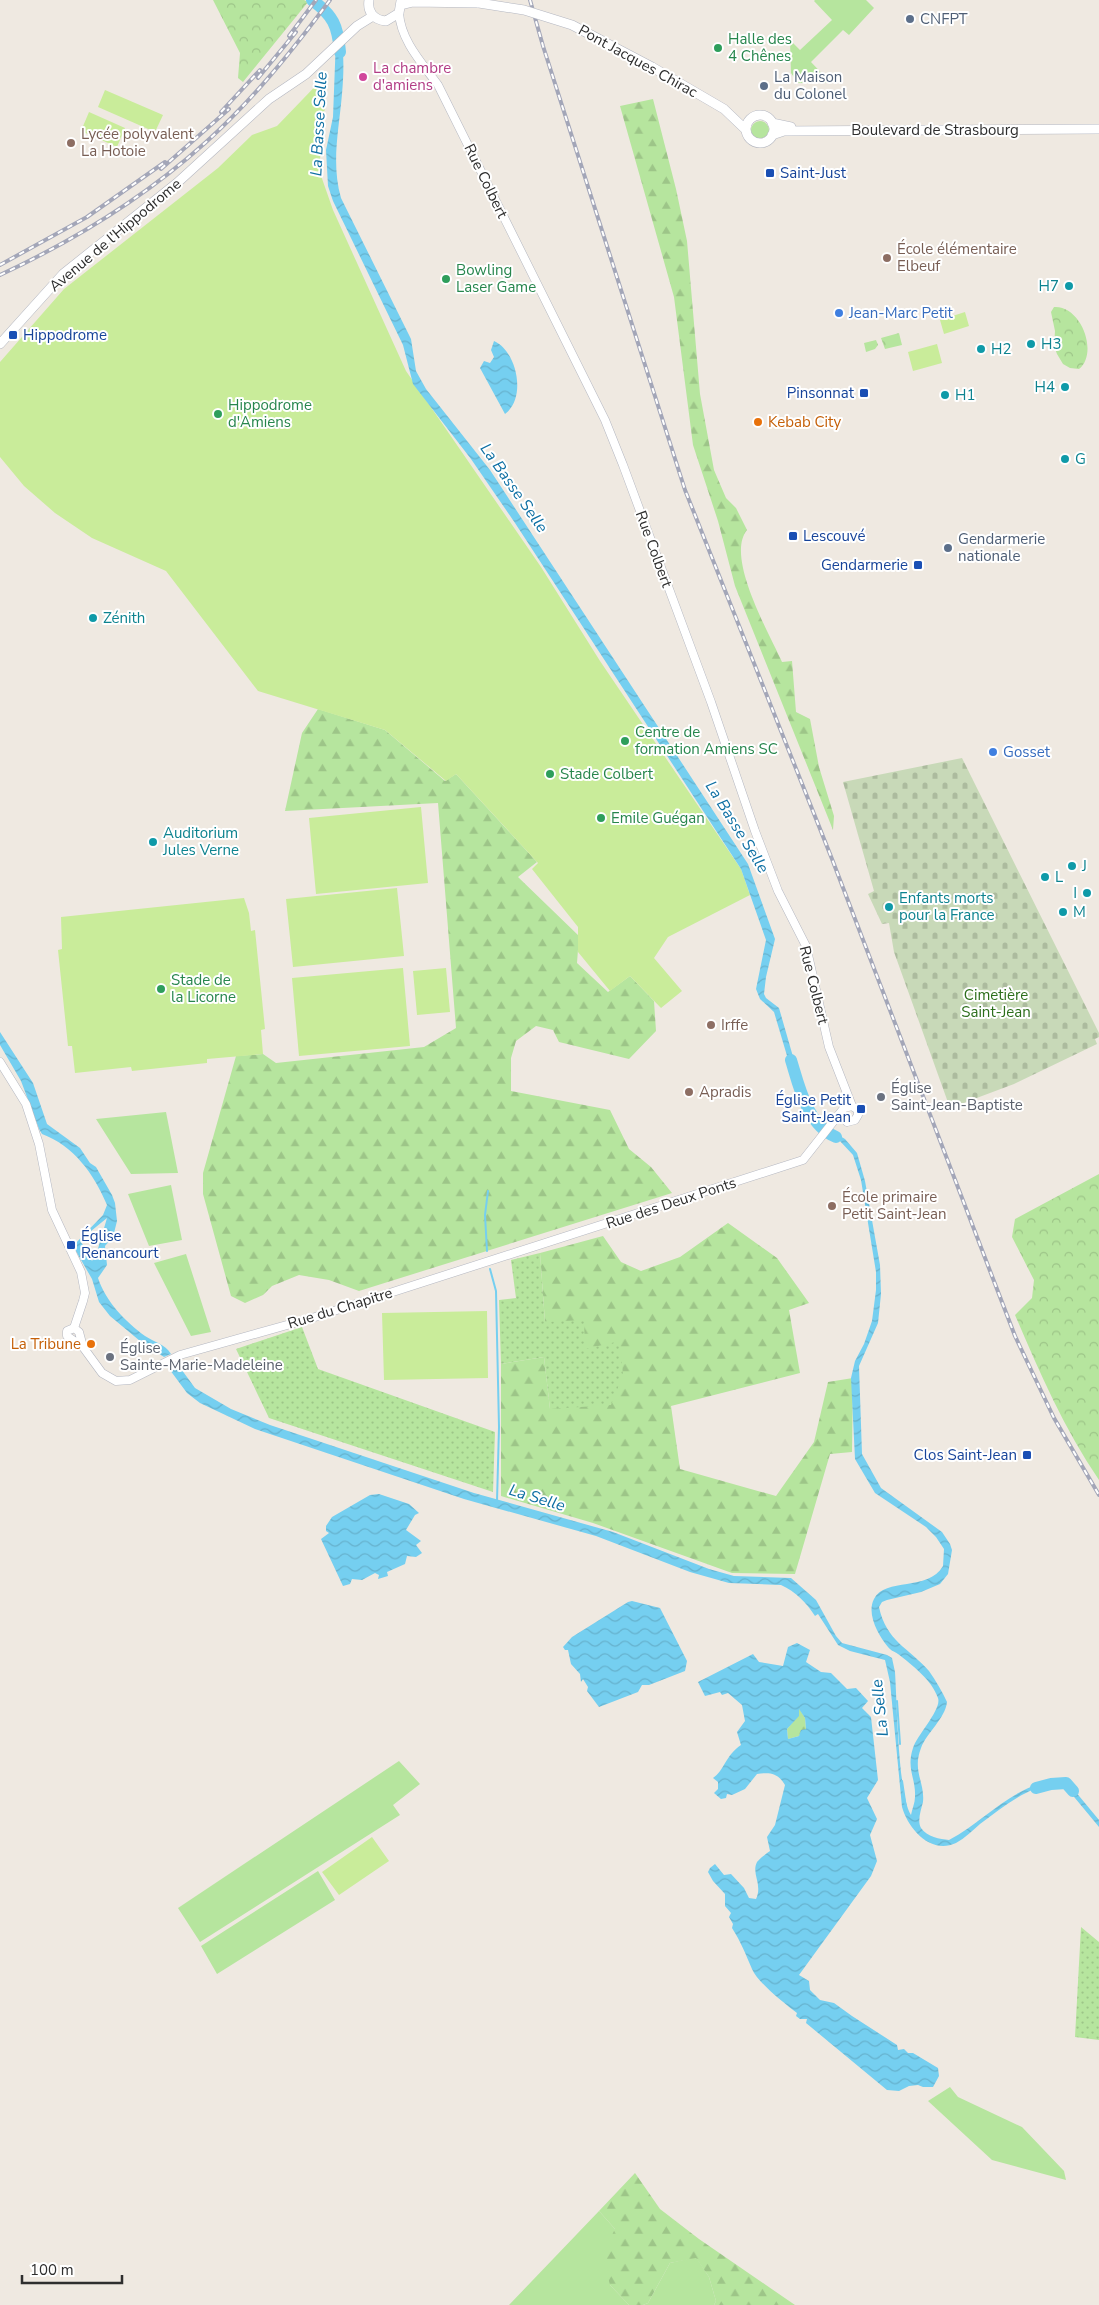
<svg xmlns="http://www.w3.org/2000/svg" width="1099" height="2305" font-family="'Nunito Sans',sans-serif">
  <style>
    .grass { fill: #b6e59e }
    .forest { fill: url(#forest-firs) }
    .cemetery { fill: url(#cemetery-stones) }
    .park { fill: url(#park-crowns) }
    .garden { fill: url(#garden-dots) }
    .pitch { fill: #c9ec9a }
    .water { fill: url(#water-waves); fill-rule: evenodd }
    .lines { fill: none; stroke-linecap: round; stroke-linejoin: round }
    .stream { stroke: #75cff0; stroke-width: 2 }
    .river { stroke: #75cff0; stroke-width: 12 }
    .tertiary-casing { stroke: #b4b7c1; stroke-width: 9 }
    .secondary-casing { stroke: #b4b7c1; stroke-width: 10 }
    .tertiary { stroke: #fff; stroke-width: 8 }
    .secondary { stroke: #fff; stroke-width: 9 }
    .rail-casing { stroke: #a3a6b8; stroke-width: 4 }
    .rail { stroke: #fff; stroke-width: 2; stroke-dasharray: 5.5; stroke-linecap: butt }
    .secondary-bridge-casing { stroke: #b4b7c1; stroke-width: 10; stroke-linecap: butt }
    .secondary-bridge { stroke: #fff; stroke-width: 9 }
    .service-dot { fill: #5c6f8a; stroke: #fff; stroke-width: 2 }
    .leisure-dot { fill: #2e9e5b; stroke: #fff; stroke-width: 2 }
    .hotel-dot { fill: #d1479c; stroke: #fff; stroke-width: 2 }
    .education-dot { fill: #8d6e63; stroke: #fff; stroke-width: 2 }
    .transit-dot { fill: #1a4fb4; stroke: #fff; stroke-width: 2 }
    .culture-dot { fill: #0f9aa8; stroke: #fff; stroke-width: 2 }
    .shop-dot { fill: #3f7fe0; stroke: #fff; stroke-width: 2 }
    .food-dot { fill: #e8710a; stroke: #fff; stroke-width: 2 }
    .worship-dot { fill: #6b7280; stroke: #fff; stroke-width: 2 }
    .labels { text-anchor: middle; dominant-baseline: central; stroke-width: 4; stroke-linejoin: round; paint-order: stroke }
    .service-label { font-size: 15px; fill: #4e5e75; stroke: #fff; text-anchor: start }
    .leisure-label { font-size: 15px; fill: #27864d; stroke: #fff; text-anchor: start }
    .street-label { font-size: 15px; fill: #2e2e2e; stroke: #fff }
    .hotel-label { font-size: 15px; fill: #b23c85; stroke: #fff; text-anchor: start }
    .education-label { font-size: 15px; fill: #785e54; stroke: #fff; text-anchor: start }
    .transit-label { font-size: 15px; fill: #164399; stroke: #fff; text-anchor: start }
    .culture-label { font-size: 15px; fill: #0d838f; stroke: #fff; text-anchor: start }
    .shop-label { font-size: 15px; fill: #366cbe; stroke: #fff; text-anchor: start }
    .food-label { font-size: 15px; fill: #c56008; stroke: #fff; text-anchor: start }
    .park-label { font-size: 15px; fill: #2c6e1b; stroke: #fff }
    .worship-label { font-size: 15px; fill: #5b616d; stroke: #fff; text-anchor: start }
    .water-label { font-size: 16px; font-style: italic; fill: #0d6fa3; stroke: #fff }
  </style>
  <defs>
    <pattern id="forest-firs" width="22" height="20" patternUnits="userSpaceOnUse" patternTransform="scale(1.25)"><rect width="22" height="20" fill="#b6e59e"/><path d="M5 1l3.5 6h-7zM16 11l3.5 6h-7z" fill="#9dc588"/></pattern>
    <pattern id="cemetery-stones" width="16" height="16" patternUnits="userSpaceOnUse" patternTransform="scale(1.25)"><rect width="16" height="16" fill="#c8d9b8"/><path d="M2 7V4a2 2 0 0 1 4 0v3zM10 15v-3a2 2 0 0 1 4 0v3z" fill="#acbb9e"/></pattern>
    <pattern id="park-crowns" width="20" height="18" patternUnits="userSpaceOnUse" patternTransform="scale(1.25)"><rect width="20" height="18" fill="#b6e59e"/><path d="M2 6a3 3 0 1 1 6 0M12 15a3 3 0 1 1 6 0" fill="none" stroke="#9dc588"/></pattern>
    <pattern id="garden-dots" width="8" height="8" patternUnits="userSpaceOnUse" patternTransform="scale(1.25)"><rect width="8" height="8" fill="#b6e59e"/><path d="M2 2h.1M6 6h.1" fill="none" stroke="#9dc588" stroke-width="1.8" stroke-linecap="round"/></pattern>
    <pattern id="water-waves" width="16" height="10" patternUnits="userSpaceOnUse" patternTransform="scale(1.25)"><rect width="16" height="10" fill="#75cff0"/><path d="M0 5q4-4 8 0t8 0" fill="none" stroke="#66b2ce"/></pattern>
  </defs>
  <rect width="100%" height="100%" fill="#efe9e1"/>
  <!-- grass -->
  <path class="grass" d="M815,0H866L874,8L849,35L843,30L811,62L831,83H798L791,73L790,40L800,50L832,20L814,1Z
    M751 130a9 9 0 1 1 18 0a9 9 0 1 1-18 0Z
    M166,1112L178,1173L131,1174L96,1119Z
    M171,1185L182,1240L149,1246L128,1194Z
    M186,1254L211,1332L191,1336L154,1263Z
    M399,1761L420,1784L393,1805L400,1815L200,1942L178,1908Z
    M318,1871L335,1900L217,1974L201,1946Z
    M950,2087L958,2097L1022,2127L1064,2171L1066,2180L992,2160L928,2101Z
    M599,2211L615,2229L610,2285L629,2305H509Z
    M696,2257L709,2277L716,2301L714,2305H643L648,2303L670,2263Z"/>
  <!-- forest -->
  <path class="forest" d="M653,99L676,189L687,241L700,394L714,470L726,498L736,508L747,530C725,557 769,633 782,662L792,661L796,712L810,719L819,767L834,816L833,830L735,586L718,521L693,445L674,297L620,106Z
    M318,709L385,730L445,781L456,774L537,862L518,877L579,936L577,963L608,992L630,976L654,1001L656,1031L629,1059L559,1042L553,1030L536,1026L516,1041L511,1058V1091L610,1110L629,1149L651,1167L672,1193L359,1291L329,1280L299,1275L272,1286L263,1295L245,1303L231,1296L203,1194V1173L236,1056L263,1054L276,1063L424,1047L456,1028L438,803L285,811L302,733Z
    M728,1223L777,1258L809,1303L789,1310L800,1373L671,1406L680,1469L776,1496L814,1442L828,1382L853,1378L852,1452L830,1454L795,1574L732,1573L593,1523L501,1496V1364L544,1357L550,1409L585,1349L545,1322L540,1253L603,1236L621,1262L641,1271L680,1257Z
    M799,1708L805,1718L806,1729L799,1736L788,1739L787,1729L798,1716Z
    M635,2173L660,2209L699,2239L795,2305H714L716,2301L709,2277L696,2258L670,2263L648,2303L643,2305H629L610,2285L602,2255L615,2229L599,2211Z"/>
  <!-- cemetery -->
  <path class="cemetery" d="M962,758L1099,1033V1037L1095,1039L1097,1044L1014,1084L950,1108L894,952L889,923L882,924L868,894L874,891L843,782Z"/>
  <!-- park -->
  <path class="park" d="M213,0H304L308,2L243,82L238,78L240,53Z
    M1054,307C1081,305 1099,353 1079,369L1070,368L1063,364L1057,354L1054,346L1055,331L1051,312Z
    M899,333L902,345L885,349L881,338Z
    M876,340L878,345L875,349L866,352L864,343Z
    M1099,1174V1480C1064,1429 1039,1371 1015,1315L1032,1298L1034,1280L1012,1237L1015,1219Z"/>
  <!-- garden -->
  <path class="garden" d="M540,1253L545,1322L584,1320L585,1349L620,1341L623,1375L611,1405L550,1409L544,1357L501,1364L499,1300L516,1298L511,1260Z
    M302,1327L318,1369L495,1432L493,1492L269,1418L236,1349Z
    M1081,1927L1099,1942V2040L1075,2037Z"/>
  <!-- pitch -->
  <path class="pitch" d="M328,73L319,170L333,210L406,371L541,567L600,661L741,869L750,895L668,937L654,958L682,991L661,1008L630,976L610,991L578,952V927L532,869L538,863L456,774L446,781L385,730L258,691L166,571L92,538L55,513L24,486L0,457V362L64,289L218,168L252,135L277,126Z
    M105,90L163,115L155,132L98,107Z
    M89,112L125,128L117,147L81,131Z
    M965,312L969,326L944,334L940,320Z
    M937,344L942,363L913,371L908,352Z
    M421,807L428,883L316,894L309,818Z
    M397,888L404,956L293,967L286,899Z
    M244,898L249,913L251,931L255,930L265,1029L261,1030L263,1054L207,1059V1063L132,1071L131,1067L75,1073L72,1046H68L58,950L62,949L61,917Z
    M403,968L410,1046L299,1056L292,978Z
    M446,968L450,1012L417,1015L413,971Z
    M487,1311L488,1378L384,1380L382,1313Z
    M372,1837L389,1861L339,1895L322,1872Z"/>
  <!-- water -->
  <path class="water" d="M341,32C344,53 344,73 342,94C339,130 331,163 341,198L411,339L416,371L426,389L490,470L748,864L775,939L766,977L764,994L766,998L779,1008L798,1074L793,1076L774,1012L760,999L756,989L766,940L741,869L515,523L471,459L413,384L403,345L333,201L328,186L326,150L333,117L336,38Z
    M494,341C517,351 527,398 505,414L480,368L484,361L490,363L494,357L491,350Z
    M0,1032L33,1083L47,1124L80,1148L90,1163L96,1167L112,1195L115,1203L117,1221L113,1237L105,1246L107,1265L98,1278C106,1302 125,1321 145,1336C154,1342 165,1344 171,1354L164,1357L140,1341L110,1316L99,1302L92,1279L73,1246L103,1215L107,1205C94,1174 74,1146 42,1134L39,1129L21,1081L0,1045ZM107,1218L97,1252L92,1261L80,1240Z
    M830,1130L845,1139L857,1153L865,1181L880,1265L881,1294L878,1323L859,1366L862,1454L881,1488L942,1532L950,1544L952,1550L948,1574L940,1584L921,1592L887,1600L882,1602L879,1607C886,1641 909,1648 929,1671C936,1681 942,1691 947,1702C945,1719 927,1732 921,1748C912,1771 925,1782 923,1802C921,1810 917,1821 921,1828C927,1837 940,1839 949,1840C991,1817 1013,1783 1065,1779L1099,1820V1827L1065,1786L1058,1783C1028,1786 1003,1807 980,1824C972,1831 965,1838 956,1843C930,1855 908,1828 902,1807L890,1682L885,1660L850,1651L838,1645L818,1614L815,1616C806,1602 796,1592 781,1585L729,1583L690,1572L596,1536L464,1499L255,1429L200,1403L187,1393L167,1366L176,1362L195,1388L231,1409L270,1425L474,1493L613,1532L709,1569L734,1576L791,1578L816,1600L836,1636L842,1643L887,1655L892,1658L895,1672C897,1702 898,1795 911,1815C912,1809 915,1803 915,1797C916,1778 906,1769 913,1748C917,1735 942,1709 938,1698C932,1680 912,1665 898,1654C894,1651 891,1651 888,1647C879,1636 866,1614 874,1599C885,1577 928,1592 943,1566L944,1549L936,1537L926,1527L875,1493L855,1459L851,1378L855,1361L864,1344L872,1321L876,1290V1272L861,1180L853,1155L839,1140L826,1135Z
    M379,1494L409,1504L419,1513L415,1515L406,1530L421,1541L416,1545L422,1553L416,1557L407,1556L405,1564L387,1572L388,1576L378,1579L379,1575L375,1573L362,1580L352,1579L350,1584L343,1586L321,1539L329,1533L326,1531V1526L332,1517L370,1495Z
    M632,1601L660,1608L687,1661L685,1671L649,1685H642L638,1692L599,1707L587,1691L588,1687L583,1679L581,1682L580,1674L571,1664L568,1650H565L563,1647L572,1637L628,1602Z
    M797,1643L810,1650L806,1662L821,1672L831,1673L847,1689L856,1688L868,1701L862,1708L871,1717L878,1780L867,1798L877,1819L870,1835L877,1861L871,1876L799,1975L809,1981L810,1990L820,2000L834,2003L852,2016L897,2045L898,2050L904,2049L908,2053H913L938,2068L939,2076L933,2087H923L918,2085L909,2086L899,2091L887,2090L806,2023L807,2019H800L796,2016L797,2013C785,2004 758,1983 752,1969C746,1955 741,1942 732,1928L733,1924L729,1917L731,1913L725,1906V1894L713,1881L708,1872L710,1868L715,1864L724,1875L731,1874L744,1888L749,1898L756,1899C763,1884 751,1874 757,1862C760,1858 766,1854 770,1851L767,1837L775,1825L785,1785C778,1773 770,1772 757,1774L745,1789L732,1795L727,1794L726,1798L721,1799L714,1793L718,1789V1782L713,1778C724,1771 725,1756 741,1745L737,1732L745,1721L742,1705L728,1693L722,1695L720,1692L705,1696L698,1682L753,1654L759,1662L783,1666L788,1647ZM799,1709L805,1718L806,1729L801,1730L799,1736L788,1739L787,1729L799,1716Z"/>
  <g class="lines">
    <!-- stream -->
    <path class="stream" d="M487,1251L485,1215L488,1191
      M490,1269L496,1291L499,1427L497,1501
      M897,1701L900,1744
      M902,1781L906,1808"/>
    <!-- river -->
    <path class="river" d="M312,0C333,15 338,26 340,52
      M791,1060C799,1086 807,1125 836,1137
      M1036,1788L1051,1784L1066,1783L1073,1791"/>
    <!-- tertiary casing -->
    <g class="tertiary-casing">
      <path id="tertiary" d="M399,13C401,41 422,63 438,85L605,420L623,465L711,702L755,831L778,891L806,946L829,1047L852,1106
        M0,1062L26,1104L39,1144L52,1210L81,1272L85,1293L83,1301L74,1328
        M74,1328L79,1332L83,1347L102,1373L116,1381L130,1380L180,1355L312,1318L803,1160L844,1108L852,1106L858,1110V1115L855,1120L847,1122L843,1117L842,1111
        M74,1328L67,1331V1336L83,1347"/>
    </g>
    <!-- secondary casing -->
    <g class="secondary-casing">
      <path id="secondary" d="M369,0C367,12 374,20 386,21L399,13L401,1
        M401,5L413,2L479,3
        M652,67L724,109L746,130
        M746 129a14 14 0 1 1 28 0a14 14 0 1 1-28 0Z
        M772,123L791,127
        M772,135L784,131L1099,129
        M0,344L63,274L177,183L269,99L306,74L357,26L373,16"/>
    </g>
    <!-- tertiary -->
    <use href="#tertiary" class="tertiary"/>
    <!-- secondary -->
    <use href="#secondary" class="secondary"/>
    <!-- rail casing -->
    <g class="rail-casing">
      <path id="rail" d="M530,0L543,46L685,490L832,859L1015,1336L1054,1418L1099,1495
        M289,36L316,0
        M258,78L296,32
        M221,112L260,70
        M161,169L229,109
        M0,265L87,217L165,162
        M0,275C73,241 145,197 205,143C252,101 292,51 330,0"/>
    </g>
    <!-- rail -->
    <use href="#rail" class="rail"/>
    <!-- secondary-bridge casing -->
    <g class="secondary-bridge-casing">
      <path id="secondary-bridge" d="M479,3L524,10L572,25L652,67"/>
    </g>
    <!-- secondary-bridge -->
    <use href="#secondary-bridge" class="secondary-bridge"/>
  </g>
  <!-- markers -->
  <g class="service-dot">
    <circle cx="910" cy="19" r="5"/>
    <circle cx="764" cy="86" r="5"/>
    <circle cx="948" cy="548" r="5"/>
  </g>
  <g class="leisure-dot">
    <circle cx="718" cy="48" r="5"/>
    <circle cx="446" cy="279" r="5"/>
    <circle cx="218" cy="414" r="5"/>
    <circle cx="625" cy="741" r="5"/>
    <circle cx="550" cy="774" r="5"/>
    <circle cx="601" cy="818" r="5"/>
    <circle cx="161" cy="989" r="5"/>
  </g>
  <circle class="hotel-dot" cx="363" cy="77" r="5"/>
  <g class="education-dot">
    <circle cx="71" cy="143" r="5"/>
    <circle cx="887" cy="258" r="5"/>
    <circle cx="711" cy="1025" r="5"/>
    <circle cx="689" cy="1092" r="5"/>
    <circle cx="832" cy="1206" r="5"/>
  </g>
  <g class="transit-dot">
    <rect x="765" y="168" width="10" height="10" rx="2.5"/>
    <rect x="8" y="330" width="10" height="10" rx="2.5"/>
    <rect x="859" y="388" width="10" height="10" rx="2.5"/>
    <rect x="788" y="531" width="10" height="10" rx="2.5"/>
    <rect x="913" y="560" width="10" height="10" rx="2.5"/>
    <rect x="856" y="1104" width="10" height="10" rx="2.5"/>
    <rect x="66" y="1240" width="10" height="10" rx="2.5"/>
    <rect x="1022" y="1450" width="10" height="10" rx="2.5"/>
  </g>
  <g class="culture-dot">
    <circle cx="1069" cy="286" r="5"/>
    <circle cx="1031" cy="344" r="5"/>
    <circle cx="981" cy="349" r="5"/>
    <circle cx="1065" cy="387" r="5"/>
    <circle cx="945" cy="395" r="5"/>
    <circle cx="1065" cy="459" r="5"/>
    <circle cx="93" cy="618" r="5"/>
    <circle cx="153" cy="842" r="5"/>
    <circle cx="1072" cy="866" r="5"/>
    <circle cx="1045" cy="877" r="5"/>
    <circle cx="1087" cy="893" r="5"/>
    <circle cx="889" cy="907" r="5"/>
    <circle cx="1063" cy="912" r="5"/>
  </g>
  <g class="shop-dot">
    <circle cx="839" cy="313" r="5"/>
    <circle cx="993" cy="752" r="5"/>
  </g>
  <g class="food-dot">
    <circle cx="758" cy="422" r="5"/>
    <circle cx="91" cy="1344" r="5"/>
  </g>
  <g class="worship-dot">
    <circle cx="881" cy="1097" r="5"/>
    <circle cx="110" cy="1357" r="5"/>
  </g>
  <g class="labels">
    <!-- service labels -->
    <g class="service-label">
      <text x="920" y="19">CNFPT</text>
      <text x="774" y="77">La Maison<tspan x="774" dy="17">du Colonel</tspan></text>
      <text x="958" y="539">Gendarmerie<tspan x="958" dy="17">nationale</tspan></text>
    </g>
    <!-- leisure labels -->
    <g class="leisure-label">
      <text x="728" y="39">Halle des<tspan x="728" dy="17">4 Chênes</tspan></text>
      <text x="456" y="270">Bowling<tspan x="456" dy="17">Laser Game</tspan></text>
      <text x="228" y="405">Hippodrome<tspan x="228" dy="17">d'Amiens</tspan></text>
      <text x="635" y="732">Centre de<tspan x="635" dy="17">formation Amiens SC</tspan></text>
      <text x="560" y="774">Stade Colbert</text>
      <text x="611" y="818">Emile Guégan</text>
      <text x="171" y="980">Stade de<tspan x="171" dy="17">la Licorne</tspan></text>
    </g>
    <!-- street labels -->
    <g class="street-label">
      <text transform="translate(638 61) rotate(29)">Pont Jacques Chirac</text>
      <text x="935" y="130">Boulevard de Strasbourg</text>
      <text transform="translate(486 181) rotate(64)">Rue Colbert</text>
      <text transform="translate(115 235) rotate(-40)">Avenue de l'Hippodrome</text>
      <text transform="translate(654 549) rotate(70)">Rue Colbert</text>
      <text transform="translate(814 985) rotate(76)">Rue Colbert</text>
      <text transform="translate(671 1203) rotate(-18)">Rue des Deux Ponts</text>
      <text transform="translate(340 1308) rotate(-17)">Rue du Chapitre</text>
    </g>
    <!-- hotel labels -->
    <g class="hotel-label">
      <text x="373" y="68">La chambre<tspan x="373" dy="17">d'amiens</tspan></text>
    </g>
    <!-- education labels -->
    <g class="education-label">
      <text x="81" y="134">Lycée polyvalent<tspan x="81" dy="17">La Hotoie</tspan></text>
      <text x="897" y="249">École élémentaire<tspan x="897" dy="17">Elbeuf</tspan></text>
      <text x="721" y="1025">Irffe</text>
      <text x="699" y="1092">Apradis</text>
      <text x="842" y="1197">École primaire<tspan x="842" dy="17">Petit Saint-Jean</tspan></text>
    </g>
    <!-- transit labels -->
    <g class="transit-label">
      <text x="780" y="173">Saint-Just</text>
      <text x="23" y="335">Hippodrome</text>
      <text x="854" y="393" text-anchor="end">Pinsonnat</text>
      <text x="803" y="536">Lescouvé</text>
      <text x="908" y="565" text-anchor="end">Gendarmerie</text>
      <text x="851" y="1100" text-anchor="end">Église Petit<tspan x="851" dy="17">Saint-Jean</tspan></text>
      <text x="81" y="1236">Église<tspan x="81" dy="17">Renancourt</tspan></text>
      <text x="1017" y="1455" text-anchor="end">Clos Saint-Jean</text>
    </g>
    <!-- culture labels -->
    <g class="culture-label">
      <text x="1059" y="286" text-anchor="end">H7</text>
      <text x="1041" y="344">H3</text>
      <text x="991" y="349">H2</text>
      <text x="1055" y="387" text-anchor="end">H4</text>
      <text x="955" y="395">H1</text>
      <text x="1075" y="459">G</text>
      <text x="103" y="618">Zénith</text>
      <text x="163" y="833">Auditorium<tspan x="163" dy="17">Jules Verne</tspan></text>
      <text x="1082" y="866">J</text>
      <text x="1055" y="877">L</text>
      <text x="1077" y="893" text-anchor="end">I</text>
      <text x="899" y="898">Enfants morts<tspan x="899" dy="17">pour la France</tspan></text>
      <text x="1073" y="912">M</text>
    </g>
    <!-- shop labels -->
    <g class="shop-label">
      <text x="849" y="313">Jean-Marc Petit</text>
      <text x="1003" y="752">Gosset</text>
    </g>
    <!-- food labels -->
    <g class="food-label">
      <text x="768" y="422">Kebab City</text>
      <text x="81" y="1344" text-anchor="end">La Tribune</text>
    </g>
    <!-- park labels -->
    <g class="park-label">
      <text x="996" y="995">Cimetière<tspan x="996" dy="17">Saint-Jean</tspan></text>
    </g>
    <!-- worship labels -->
    <g class="worship-label">
      <text x="891" y="1088">Église<tspan x="891" dy="17">Saint-Jean-Baptiste</tspan></text>
      <text x="120" y="1348">Église<tspan x="120" dy="17">Sainte-Marie-Madeleine</tspan></text>
    </g>
    <!-- water labels -->
    <g class="water-label">
      <text transform="translate(319 124) rotate(-87)">La Basse Selle</text>
      <text transform="translate(514 488) rotate(55)">La Basse Selle</text>
      <text transform="translate(737 827) rotate(58)">La Basse Selle</text>
      <text transform="translate(537 1498) rotate(17)">La Selle</text>
      <text transform="translate(880 1708) rotate(-96)">La Selle</text>
    </g>
  </g>
  <!-- scale -->
  <path d="M22 2275v8h100v-8" fill="none" stroke="#2e2e2e" stroke-width="2.5"/>
  <text x="30" y="2275" font-size="15" fill="#2e2e2e" stroke="#ffffff" stroke-width="4" paint-order="stroke">100 m</text>
</svg>
